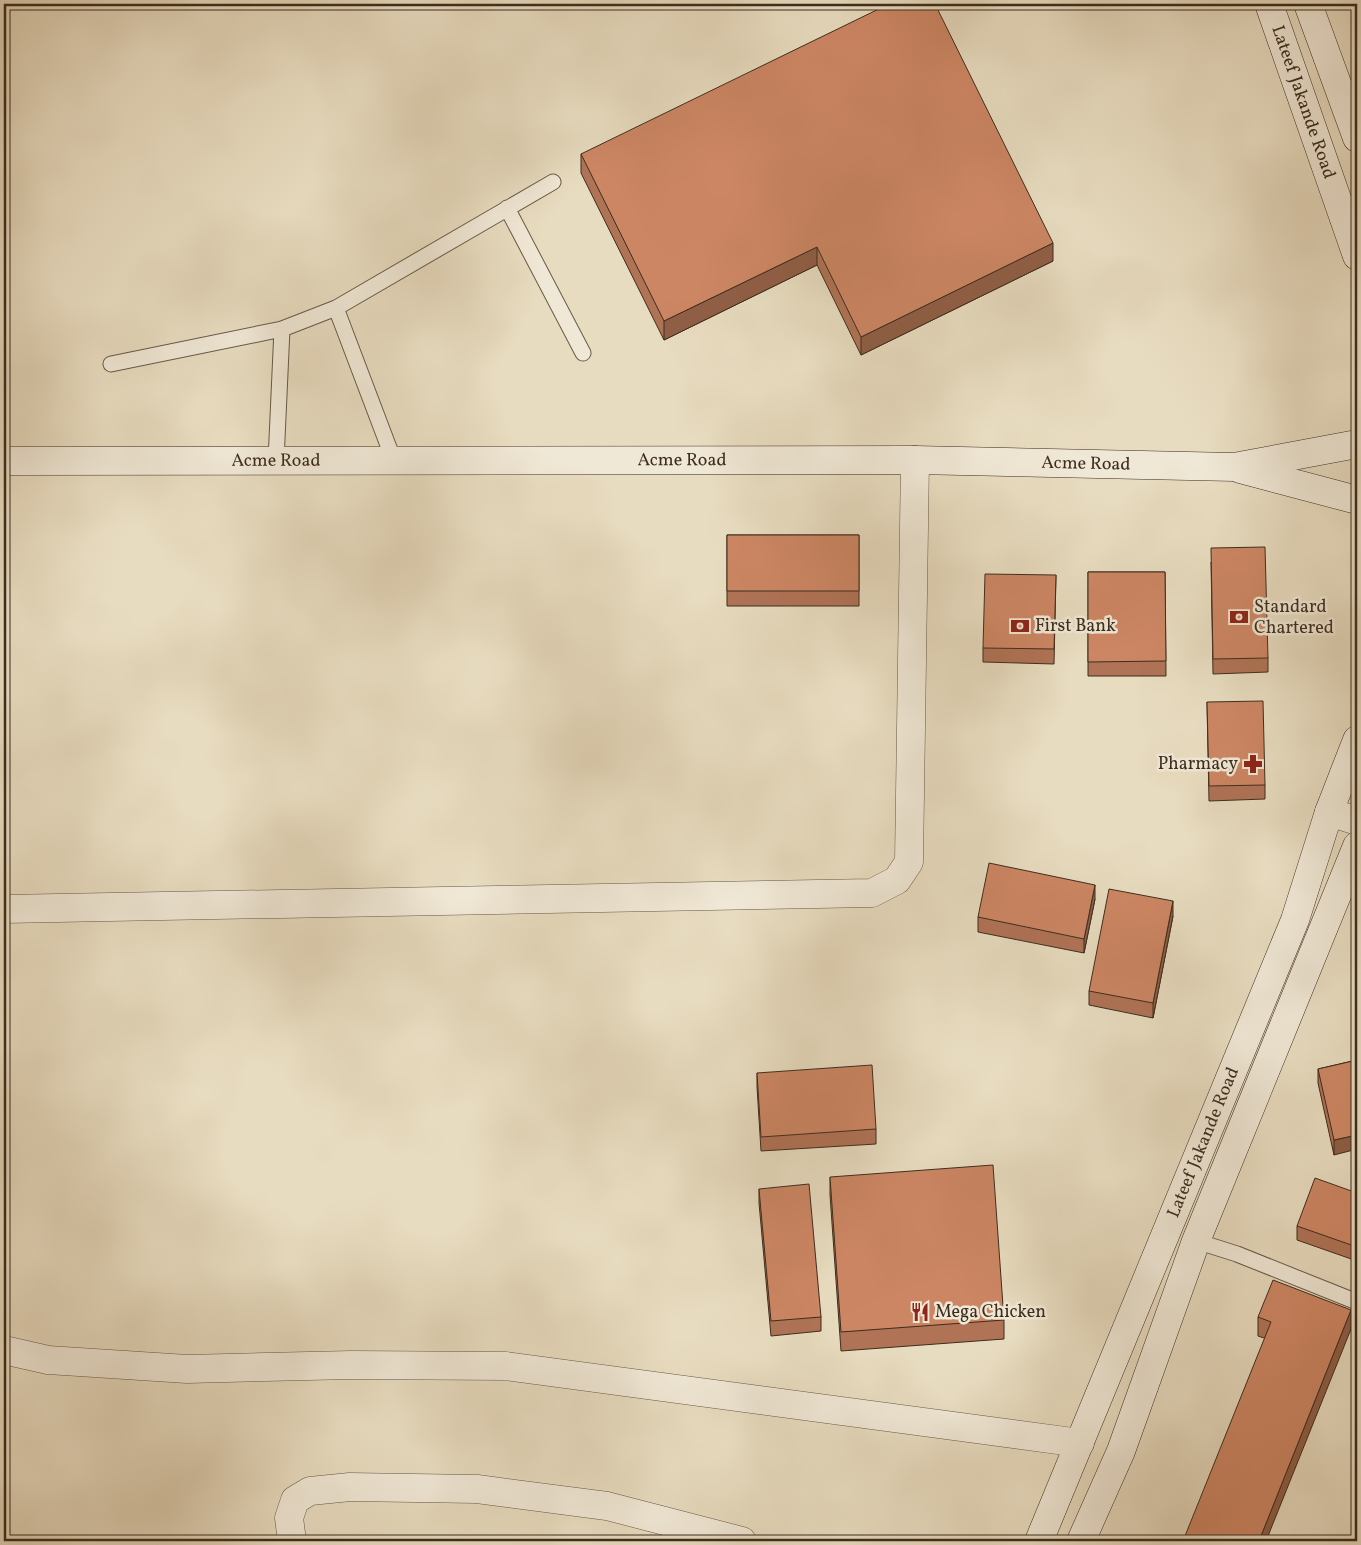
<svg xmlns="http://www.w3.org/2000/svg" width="1361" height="1545" font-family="Vollkorn,serif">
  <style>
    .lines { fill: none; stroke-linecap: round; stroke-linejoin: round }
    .lane-casing { stroke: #675946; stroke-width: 17 }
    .street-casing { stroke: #675946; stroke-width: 29 }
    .secondary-casing { stroke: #3c2d1e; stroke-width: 29 }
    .lane { stroke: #f0e8d6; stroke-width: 15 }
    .street { stroke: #f0e8d6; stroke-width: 28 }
    .secondary { stroke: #f0e8d6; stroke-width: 28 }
    .wall { fill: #b07356; stroke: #3c2d1e }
    .shaded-wall { fill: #905e46; stroke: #3c2d1e }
    .building { fill: #cd8664; stroke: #3c2d1e }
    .labels { text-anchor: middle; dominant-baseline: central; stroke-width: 5; stroke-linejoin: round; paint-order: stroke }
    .street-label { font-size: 18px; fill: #3c2d1e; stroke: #f0e8d6 }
    .poi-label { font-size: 18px; fill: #3c2d1e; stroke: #f0e8d6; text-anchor: start }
  </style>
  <rect width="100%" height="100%" fill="#e8dcc0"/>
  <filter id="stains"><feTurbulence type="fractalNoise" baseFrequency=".004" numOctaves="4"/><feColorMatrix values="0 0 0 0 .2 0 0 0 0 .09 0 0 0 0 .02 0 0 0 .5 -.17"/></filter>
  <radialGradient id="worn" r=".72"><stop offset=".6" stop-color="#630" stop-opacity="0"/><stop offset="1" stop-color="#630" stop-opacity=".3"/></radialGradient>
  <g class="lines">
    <!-- lane casing -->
    <g class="lane-casing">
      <path id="lane" d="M507,208L583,353
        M336,308L394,461
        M111,364L282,329L336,308L553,182
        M276,461L282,329
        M1196,1241L1237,1254L1357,1302"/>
    </g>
    <!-- street casing -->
    <g class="street-casing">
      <path id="street" d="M1329,812L1357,821
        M4,909L872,893L897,880L909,862L915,460
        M4,1350L48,1360L187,1369L351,1365L506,1366L1080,1443
        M292,1541L289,1518L295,1500L310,1491L350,1487L477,1489L607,1506L742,1541"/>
    </g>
    <!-- secondary casing -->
    <g class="secondary-casing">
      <g id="secondary">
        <path id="s1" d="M1269,4L1357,256"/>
        <path d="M1308,4L1357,138"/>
        <path id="s2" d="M4,461L915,460L1234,467L1357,444"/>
        <path d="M1240,469L1357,500"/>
        <path id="s3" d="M1039,1541L1295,920L1329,812L1357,740"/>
        <path d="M1081,1541L1121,1451L1196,1241L1357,846"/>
      </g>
    </g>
    <!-- lane -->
    <use href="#lane" class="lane"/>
    <!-- street -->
    <use href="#street" class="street"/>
    <!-- secondary -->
    <use href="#secondary" class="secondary"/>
  </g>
  <!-- wall -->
  <path class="wall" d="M581,154L1053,261L861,355L817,265L664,340L581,173Z
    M727,535H859V606H727Z
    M1211,562L1268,658V672L1213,674Z
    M1088,572H1165L1166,676H1088Z
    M1056,575L1054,664L983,662V648Z
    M1207,702L1265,785V799L1209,801Z
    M1095,899L1084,953L978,932V917Z
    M1173,916L1153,1018L1089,1005V991Z
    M1357,1060L1334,1155L1318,1083V1069Z
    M757,1073L876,1129V1144L761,1151L757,1087Z
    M830,1177L1004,1320V1339L841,1351L830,1195Z
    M759,1189L821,1317V1331L771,1336L759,1203Z
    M1357,1193V1261L1297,1240V1226Z
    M1258,1317L1351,1329L1264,1338L1258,1336Z"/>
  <!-- shaded-wall -->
  <path class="shaded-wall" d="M1053,243V261L861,355V337Z
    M817,247V265L664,340V321Z
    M1095,885V899L1084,953V939Z
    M1173,901V916L1153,1018V1003Z
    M1357,1135V1149L1334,1155V1140Z
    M1351,1310V1329L1266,1541H1259Z"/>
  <!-- building -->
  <path class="building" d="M889,4H935L1053,243L861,337L817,247L664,321L581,154Z
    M727,535H859V591H727Z
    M1265,547L1268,658L1213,659L1211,548Z
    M1088,572H1165L1166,661L1088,662Z
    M985,574L1056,575L1054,649L983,648Z
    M1263,701L1265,785L1209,786L1207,702Z
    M989,863L1095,885L1084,939L978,917Z
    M1109,889L1173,901L1153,1003L1089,991Z
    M1357,1060V1135L1334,1140L1318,1069Z
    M872,1065L876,1129L761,1137L757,1073Z
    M993,1165L1004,1320L841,1332L830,1177Z
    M1315,1178L1357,1193V1247L1297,1226Z
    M809,1184L821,1317L771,1321L759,1189Z
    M1273,1280L1351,1310L1259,1541H1183L1271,1322L1258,1317Z"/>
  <!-- icons -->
  <defs>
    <g id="bank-bare" transform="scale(1.5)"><path d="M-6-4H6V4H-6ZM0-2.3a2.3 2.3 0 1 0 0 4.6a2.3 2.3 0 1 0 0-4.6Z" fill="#8f2418" stroke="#f0e8d6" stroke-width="2.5" paint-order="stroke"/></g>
    <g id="pharmacy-bare" transform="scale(1.5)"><path d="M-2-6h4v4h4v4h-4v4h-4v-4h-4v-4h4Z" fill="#8f2418" stroke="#f0e8d6" stroke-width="2.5" paint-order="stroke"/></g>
    <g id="restaurant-bare" transform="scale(1.5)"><path d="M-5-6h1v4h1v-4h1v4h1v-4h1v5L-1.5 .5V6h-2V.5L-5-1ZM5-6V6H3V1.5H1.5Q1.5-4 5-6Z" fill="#8f2418" stroke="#f0e8d6" stroke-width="2.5" paint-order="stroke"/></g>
  </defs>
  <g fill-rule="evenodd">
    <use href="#bank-bare" x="1239" y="617"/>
    <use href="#bank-bare" x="1020" y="626"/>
    <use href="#pharmacy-bare" x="1253" y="764"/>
    <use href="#restaurant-bare" x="920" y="1312"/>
  </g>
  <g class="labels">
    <!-- street labels -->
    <g class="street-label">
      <text stroke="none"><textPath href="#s1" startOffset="104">Lateef Jakande Road</textPath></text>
      <text stroke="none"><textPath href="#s2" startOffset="678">Acme Road</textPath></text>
      <text stroke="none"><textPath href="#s2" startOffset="272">Acme Road</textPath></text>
      <text stroke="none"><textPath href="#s2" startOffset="1082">Acme Road</textPath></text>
      <text stroke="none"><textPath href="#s3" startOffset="431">Lateef Jakande Road</textPath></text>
    </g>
    <!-- poi labels -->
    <g class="poi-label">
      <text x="1254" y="607">Standard<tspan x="1254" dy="21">Chartered</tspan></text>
      <text x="1035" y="626">First Bank</text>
      <text x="1238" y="764" text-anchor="end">Pharmacy</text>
      <text x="935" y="1312">Mega Chicken</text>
    </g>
  </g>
  <!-- margin -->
  <rect width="1361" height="1545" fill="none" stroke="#e8dcc0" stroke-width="20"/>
  <rect x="5" y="5" width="1351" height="1535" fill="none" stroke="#3c2d1e" stroke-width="2.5"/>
  <rect x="10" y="10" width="1341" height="1525" fill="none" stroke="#3c2d1e"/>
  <rect width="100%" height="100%" filter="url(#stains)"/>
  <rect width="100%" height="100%" fill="url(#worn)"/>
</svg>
